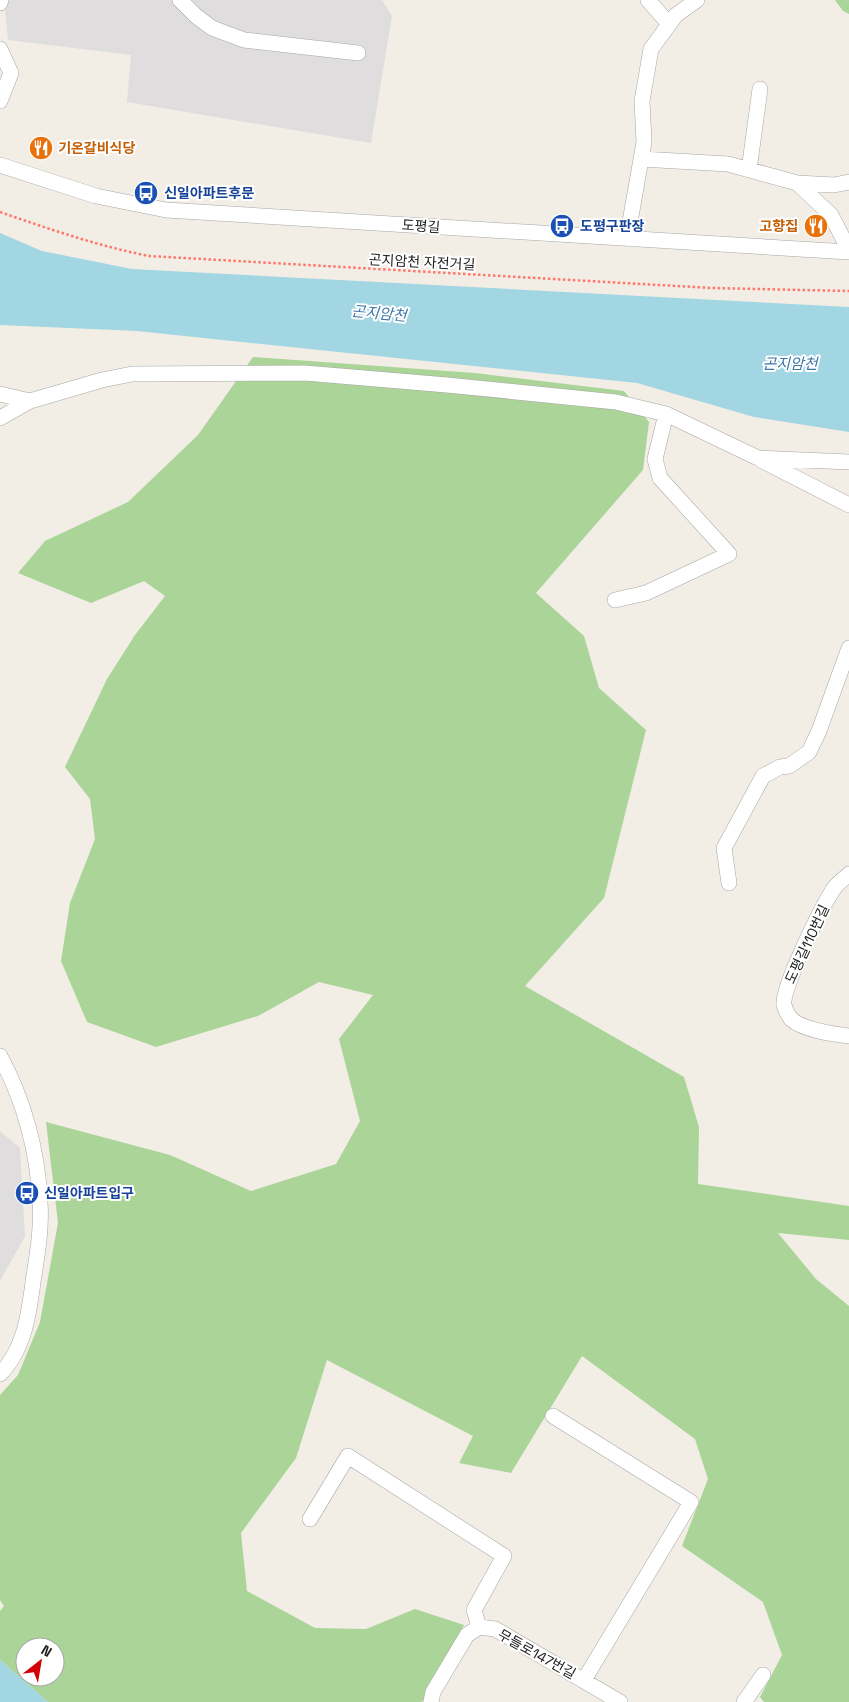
<svg xmlns="http://www.w3.org/2000/svg" width="849" height="1702" font-family="'Space Grotesk','Noto Sans KR',sans-serif">
  <style>
    .residential { fill: #dfdddd }
    .forest { fill: #abd498; fill-rule: evenodd }
    .water { fill: #a3d6e3 }
    .lines { fill: none; stroke-linecap: round; stroke-linejoin: round }
    .minor-casing { stroke: #a7a7a7; stroke-width: 16 }
    .path { stroke: #ff766a; stroke-width: 2.5; stroke-dasharray: 2.5 2.5; stroke-linecap: butt }
    .minor { stroke: #fff; stroke-width: 15 }
    .labels { text-anchor: middle; dominant-baseline: central; stroke-width: 4; stroke-linejoin: round; paint-order: stroke }
    .food-label { font-size: 14px; font-weight: bold; fill: #c56008; stroke: #fff; text-anchor: start }
    .transit-label { font-size: 14px; font-weight: bold; fill: #164399; stroke: #fff; text-anchor: start }
    .street-label { font-size: 14px; fill: #202020; stroke: #fff }
    .water-label { font-size: 15px; font-style: italic; fill: #3e76a9; stroke: #fff }
  </style>
  <rect width="100%" height="100%" fill="#f2eee6"/>
  <!-- residential -->
  <path class="residential" d="M4,0H382L392,16L371,143L127,102L131,55L8,40Z
    M0,1131L20,1148L25,1236L0,1281Z"/>
  <!-- forest -->
  <path class="forest" d="M835,0H849V14L843,11Z
    M253,357L475,373L624,391L649,422L643,470L536,593L584,636L599,688L646,730L604,898L525,986L684,1077L699,1127L698,1184L849,1206V1240L778,1233L816,1279L849,1306V1702H764L760,1697L782,1655L763,1602L682,1546L708,1479L695,1439L582,1356L511,1473L459,1463L473,1436L327,1360L296,1458L241,1533L247,1591L315,1628L366,1629L415,1609L464,1625L422,1702H48L0,1660V1611L4,1606L0,1600V1395L18,1375L40,1322L58,1223L46,1122L170,1155L251,1191L336,1164L360,1121L339,1039L373,995L319,982L258,1016L156,1047L87,1022L61,961L70,903L95,839L90,799L65,767L107,679L135,635L165,596L144,581L91,603L18,573L45,541L128,502L198,435ZM25,1647H55V1677H25Z"/>
  <!-- water -->
  <path class="water" d="M0,233L42,251L132,269L849,307V432L754,417L637,383L137,331L0,325Z
    M0,1660L48,1702H0Z"/>
  <g class="lines">
    <!-- minor casing -->
    <g class="minor-casing">
      <path id="minor" d="M180,0L196,16L212,28L244,40L358,53
        M648,0L669,24
        M0,3L1,0
        M0,49L11,73L0,101
        M641,159L728,164L797,183L831,215L849,250
        M0,165L96,196L166,210L849,252
        M749,170L760,89
        M797,183L834,185L849,182
        M627,239L644,142L642,101L651,49L676,15L697,0
        M0,394L30,401L102,380L132,374L305,373L447,385L616,402L666,414L758,458L849,462
        M0,418L30,401
        M761,460L849,505
        M615,600L646,593L729,554L660,478L655,459L666,414
        M849,874C845,878 839,882 835,887C824,902 781,989 784,1005C785,1009 789,1016 791,1019C803,1030 833,1034 849,1036
        M729,883L724,848L763,776L780,767L789,766L809,752L819,731L849,648
        M0,1056C24,1100 38,1152 40,1202C42,1229 37,1256 33,1282C29,1314 24,1350 0,1374
        M553,1416L691,1502L584,1680
        M310,1519L348,1456L504,1556L474,1610L479,1627
        M431,1702L433,1692L467,1635L479,1627L495,1629L620,1702
        M744,1702L763,1675"/>
    </g>
    <!-- path -->
    <path class="path" d="M0,212C49,229 98,246 149,256L712,288L849,291"/>
    <!-- minor -->
    <use href="#minor" class="minor"/>
  </g>
  <!-- icons -->
  <defs>
    <g id="restaurant-disc" transform="scale(1.25)"><circle r="9.5" fill="#e8710a" stroke="#fff"/><path d="M-5-6h1v4h1v-4h1v4h1v-4h1v5L-1.5 .5V6h-2V.5L-5-1ZM5-6V6H3V1.5H1.5Q1.5-4 5-6Z" fill="#fff"/></g>
    <g id="bus-disc" transform="scale(1.25)"><circle r="9.5" fill="#1a4fb4" stroke="#fff"/><path d="M-5-6H5V4H4V6H2V4H-2V6H-4V4H-5ZM-3.5-4V0h7V-4ZM-3.5 1.2v1.5H-2V1.2ZM2 1.2v1.5H3.5V1.2Z" fill="#fff"/></g>
  </defs>
  <g fill-rule="evenodd">
    <use href="#restaurant-disc" x="41" y="148"/>
    <use href="#bus-disc" x="146" y="193"/>
    <use href="#bus-disc" x="562" y="226"/>
    <use href="#restaurant-disc" x="816" y="226"/>
    <use href="#bus-disc" x="27" y="1193"/>
  </g>
  <g class="labels">
    <!-- food labels -->
    <g class="food-label">
      <text x="58" y="148">기온갈비식당</text>
      <text x="798" y="226" text-anchor="end">고향집</text>
    </g>
    <!-- transit labels -->
    <g class="transit-label">
      <text x="164" y="193">신일아파트후문</text>
      <text x="580" y="226">도평구판장</text>
      <text x="44" y="1193">신일아파트입구</text>
    </g>
    <!-- street labels -->
    <g class="street-label">
      <text transform="translate(421 226) rotate(4)">도평길</text>
      <text transform="translate(422 262) rotate(3)">곤지암천 자전거길</text>
      <text transform="translate(807 944) rotate(-65)">도평길110번길</text>
      <text transform="translate(537 1654) rotate(29)">무들로147번길</text>
    </g>
    <!-- water labels -->
    <g class="water-label">
      <text transform="translate(379 313) rotate(5)">곤지암천</text>
      <text x="790" y="363">곤지암천</text>
    </g>
  </g>
  <!-- north arrow -->
  <g transform="translate(40 1662) rotate(31)"><circle r="24" fill="#ffffff" stroke="#a6a6a6"/>
  <path d="M0-4L9 19L0 12L-9 19Z" fill="#d10005"/>
  <text y="-8" font-size="14" font-weight="bold" text-anchor="middle" fill="#202020">N</text>
  </g>
</svg>
